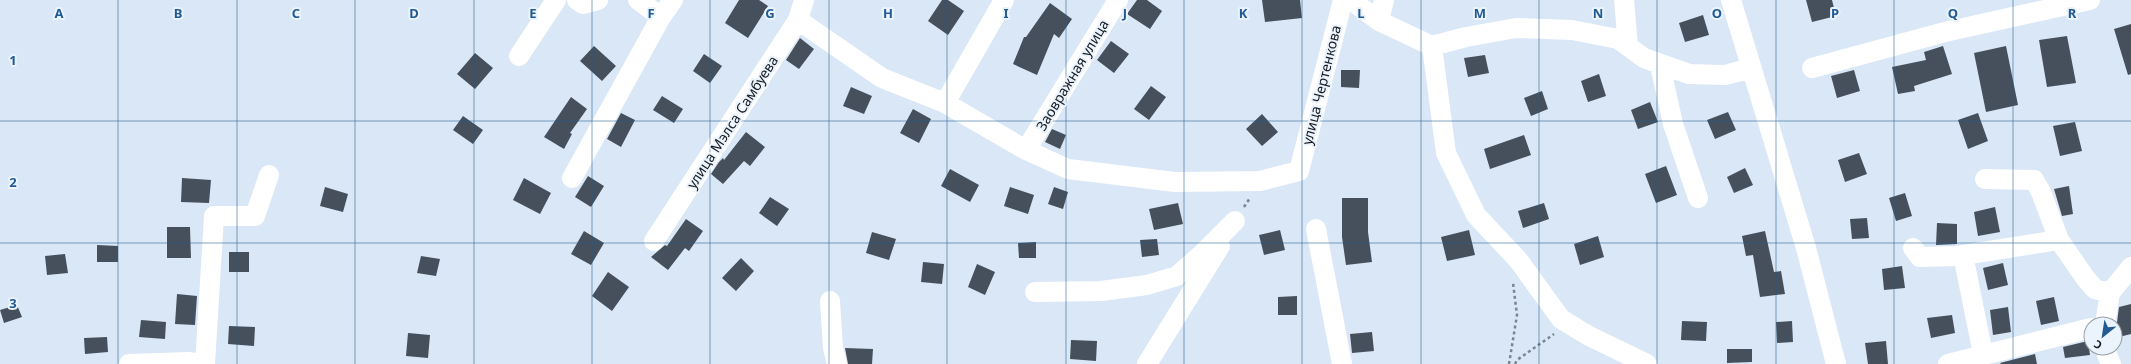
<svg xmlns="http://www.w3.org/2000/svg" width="2131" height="364" font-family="'Noto Sans',sans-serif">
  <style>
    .building { fill: #45505c }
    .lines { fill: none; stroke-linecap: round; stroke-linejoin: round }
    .path { stroke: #7b858f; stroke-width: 2.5; stroke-dasharray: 3 3; stroke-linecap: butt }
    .minor { stroke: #fff; stroke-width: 20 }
    .grid { fill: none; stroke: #225b93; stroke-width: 1; stroke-opacity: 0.55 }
    .labels { text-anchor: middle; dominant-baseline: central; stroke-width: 4; stroke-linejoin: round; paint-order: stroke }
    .street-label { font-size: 14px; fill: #171c21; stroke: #ebf3fc }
    .grid-label { font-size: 13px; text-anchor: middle; font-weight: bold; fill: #225b93; stroke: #ebf3fc; stroke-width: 4; stroke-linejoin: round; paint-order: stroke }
  </style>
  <rect width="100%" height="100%" fill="#d9e7f6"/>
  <!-- building -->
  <path class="building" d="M739,0H759L768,6L748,38L725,23Z
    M942,0H948L964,11L948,35L928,21Z
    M1137,0H1147L1162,11L1150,29L1127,14Z
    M1262,0H1300L1302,18L1265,22Z
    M1806,0H1832L1836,16L1812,22Z
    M1050,3L1072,19L1059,38L1054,34L1037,75L1013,64L1024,37H1026Z
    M1703,15L1709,35L1685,42L1679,23Z
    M2131,24V74L2128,75L2114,29Z
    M2067,36L2076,83L2047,87L2039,40Z
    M800,38L814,49L799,69L786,60Z
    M1111,41L1129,54L1114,73L1097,60Z
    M594,46L616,66L602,81L580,61Z
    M1943,46L1952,74L1914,86L1915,91L1898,94L1892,67L1926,60L1924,52Z
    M2006,46L2018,105L1986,112L1974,53Z
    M475,53L493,68L475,89L457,74Z
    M704,54L722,66L710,83L693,71Z
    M1485,55L1489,73L1468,77L1464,58Z
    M1341,70H1360L1359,88L1341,87Z
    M1854,70L1860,91L1837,98L1831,76Z
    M1599,74L1606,96L1588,102L1581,81Z
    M1151,86L1166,97L1149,120L1134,109Z
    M851,87L872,96L864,114L843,106Z
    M1542,91L1548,109L1531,116L1524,98Z
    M662,96L683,109L674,123L653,110Z
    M571,97L587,109L570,133L572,134L564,149L544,137Z
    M1650,102L1658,122L1638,129L1631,110Z
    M913,109L931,119L919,143L900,133Z
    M1728,112L1736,130L1715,139L1707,120Z
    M621,113L635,120L621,147L607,139Z
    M1978,113L1988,141L1968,149L1958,120Z
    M1262,114L1278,132L1262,146L1246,129Z
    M463,116L483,130L473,144L453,130Z
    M2075,122L2082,151L2060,156L2053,126Z
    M1052,129L1066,135L1060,149L1045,142Z
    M746,132L765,147L750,166L744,161L723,184L711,174L719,162L723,158L724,160Z
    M1524,135L1531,155L1490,169L1484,149Z
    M1859,153L1867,174L1845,182L1838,160Z
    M1666,166L1677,195L1656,203L1645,174Z
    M1745,168L1753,185L1734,193L1727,177Z
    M950,169L979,185L970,202L941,186Z
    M588,176L604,186L591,207L575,197Z
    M182,178L211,180L209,203L181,202Z
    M524,178L551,193L540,214L513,200Z
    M2069,186L2073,214L2062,216L2054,189Z
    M325,187L348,194L343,212L320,206Z
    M1010,187L1034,195L1028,214L1004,206Z
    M1054,187L1068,192L1063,209L1048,204Z
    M1905,193L1912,216L1896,221L1889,198Z
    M770,197L789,209L777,226L759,213Z
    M1342,198H1368V232L1372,262L1346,265L1342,237Z
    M1178,203L1183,224L1154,230L1149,209Z
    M1544,203L1549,219L1523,228L1518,211Z
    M1995,207L2000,232L1978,236L1974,212Z
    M1867,218L1869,238L1852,239L1850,219Z
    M686,219L703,231L689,251L685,248L668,270L651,257L665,245L667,246Z
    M1937,223L1957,224V244L1936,245Z
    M167,227H190L191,258H167Z
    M1280,230L1285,250L1264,255L1259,235Z
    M1469,230L1475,255L1447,261L1441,237Z
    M584,231L604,243L591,265L571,254Z
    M1765,231L1774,272L1781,271L1785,294L1760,297L1753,255L1746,256L1742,236Z
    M872,232L896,239L889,260L866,253Z
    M1598,236L1604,257L1580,265L1574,244Z
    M1157,239L1159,255L1142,257L1140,240Z
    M1036,242V258H1019L1018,243Z
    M97,245L118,246V262H97Z
    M229,252H249V272H229Z
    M65,254L68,273L47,275L45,256Z
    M421,256L440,259L436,276L417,273Z
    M741,258L754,271L736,291L722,278Z
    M923,262L944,264L942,284L921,282Z
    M2003,263L2008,285L1988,290L1983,268Z
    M977,264L995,272L985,295L968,287Z
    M1902,266L1905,288L1884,290L1882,269Z
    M608,272L629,287L612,311L592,296Z
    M177,294L197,296L195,325L175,324Z
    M1297,296V315H1278V297Z
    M2054,297L2059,321L2041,325L2036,301Z
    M2131,304V334L2115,338L2119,307Z
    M17,305L22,317L4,323L0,310Z
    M2008,307L2011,332L1993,335L1990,310Z
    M1952,315L1955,333L1931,338L1927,318Z
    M141,320L166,322L165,339L139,337Z
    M1682,321L1707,322L1706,341L1681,340Z
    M1792,321L1793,342L1777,343L1776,322Z
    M229,326L255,327L254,346L228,344Z
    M1372,332L1374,351L1352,353L1350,334Z
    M408,333L430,335L428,358L406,356Z
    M107,337L108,352L85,354L84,338Z
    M1071,340L1097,341L1096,361L1070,359Z
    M1886,341L1888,364H1868L1865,343Z
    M2088,341L2090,355L2065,358L2063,347Z
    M845,348L873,349L872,364H848Z
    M1727,349H1752V362L1727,363Z
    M2035,354L2037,364H2001L2000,363Z"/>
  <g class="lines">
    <!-- path -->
    <path class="path" d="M1244,207L1250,198
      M1509,364L1517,315L1513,283
      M1515,364L1517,360L1554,334"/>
    <!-- minor -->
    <path class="minor" d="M577,0L583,4L598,0
      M638,0L661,17
      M1351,0L1379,21L1432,46L1446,153L1476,215L1519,261L1561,319L1589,336L1647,364
      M1624,0L1628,46
      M1731,0L1806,248L1836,364
      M798,20L882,78L945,103L1026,150L1068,169L1175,182L1260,181L1299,171L1343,0
      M1379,21L1384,0
      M1432,46L1466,37L1516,28L1572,30L1618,39L1644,58L1689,74L1725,75L1752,68
      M519,56L556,0
      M1660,65L1673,124L1698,198
      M1812,68L1945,32L2090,0
      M945,103L1004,0
      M1026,150L1118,0
      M572,178L661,17L673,0
      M1985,179L2034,180L2041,192L2059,240L2086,279L2095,289L2110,293
      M1316,229L1342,364
      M654,241L798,20L804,0
      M1913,248L1920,257L1957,256L2059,240
      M1963,255L1983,354
      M1035,292L1101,291L1147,285L1177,276L1202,254L1235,221
      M830,301L833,348L837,364
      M2105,324L2110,293L2131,267
      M2106,348L2107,355L2111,364
      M129,364L188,362L203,364
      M205,364L214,216H255L269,175
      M1147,364L1220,246
      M1948,364L2091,328"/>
  </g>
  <!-- grid -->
  <path class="grid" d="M118,0V364M237,0V364M355,0V364M474,0V364M592,0V364M710,0V364M829,0V364M947,0V364M1066,0V364M1184,0V364M1302,0V364M1421,0V364M1539,0V364M1657,0V364M1776,0V364M1894,0V364M2013,0V364M0,121H2131M0,243H2131"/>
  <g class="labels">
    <!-- street labels -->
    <g class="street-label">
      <text transform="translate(1072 75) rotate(-59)">Заовражная улица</text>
      <text transform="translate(1321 85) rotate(-76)">улица Чертенкова</text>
      <text transform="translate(732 122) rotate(-57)">улица Мэлса Самбуева</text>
    </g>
  </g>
  <g class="grid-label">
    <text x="59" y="18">A</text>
    <text x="178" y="18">B</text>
    <text x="296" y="18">C</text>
    <text x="414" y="18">D</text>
    <text x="533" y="18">E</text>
    <text x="651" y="18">F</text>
    <text x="770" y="18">G</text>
    <text x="888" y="18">H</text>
    <text x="1006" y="18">I</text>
    <text x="1125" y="18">J</text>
    <text x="1243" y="18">K</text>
    <text x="1361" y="18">L</text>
    <text x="1480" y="18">M</text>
    <text x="1598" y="18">N</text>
    <text x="1717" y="18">O</text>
    <text x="1835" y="18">P</text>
    <text x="1953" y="18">Q</text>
    <text x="2072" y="18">R</text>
    <text x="13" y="65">1</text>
    <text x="13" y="187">2</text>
    <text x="13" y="308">3</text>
  </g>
  <!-- north arrow -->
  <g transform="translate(2103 336) rotate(210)"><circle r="19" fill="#ebf3fc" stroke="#969da4"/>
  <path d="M0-3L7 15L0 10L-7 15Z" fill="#225b93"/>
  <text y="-6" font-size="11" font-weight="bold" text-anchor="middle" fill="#171c21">С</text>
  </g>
</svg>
